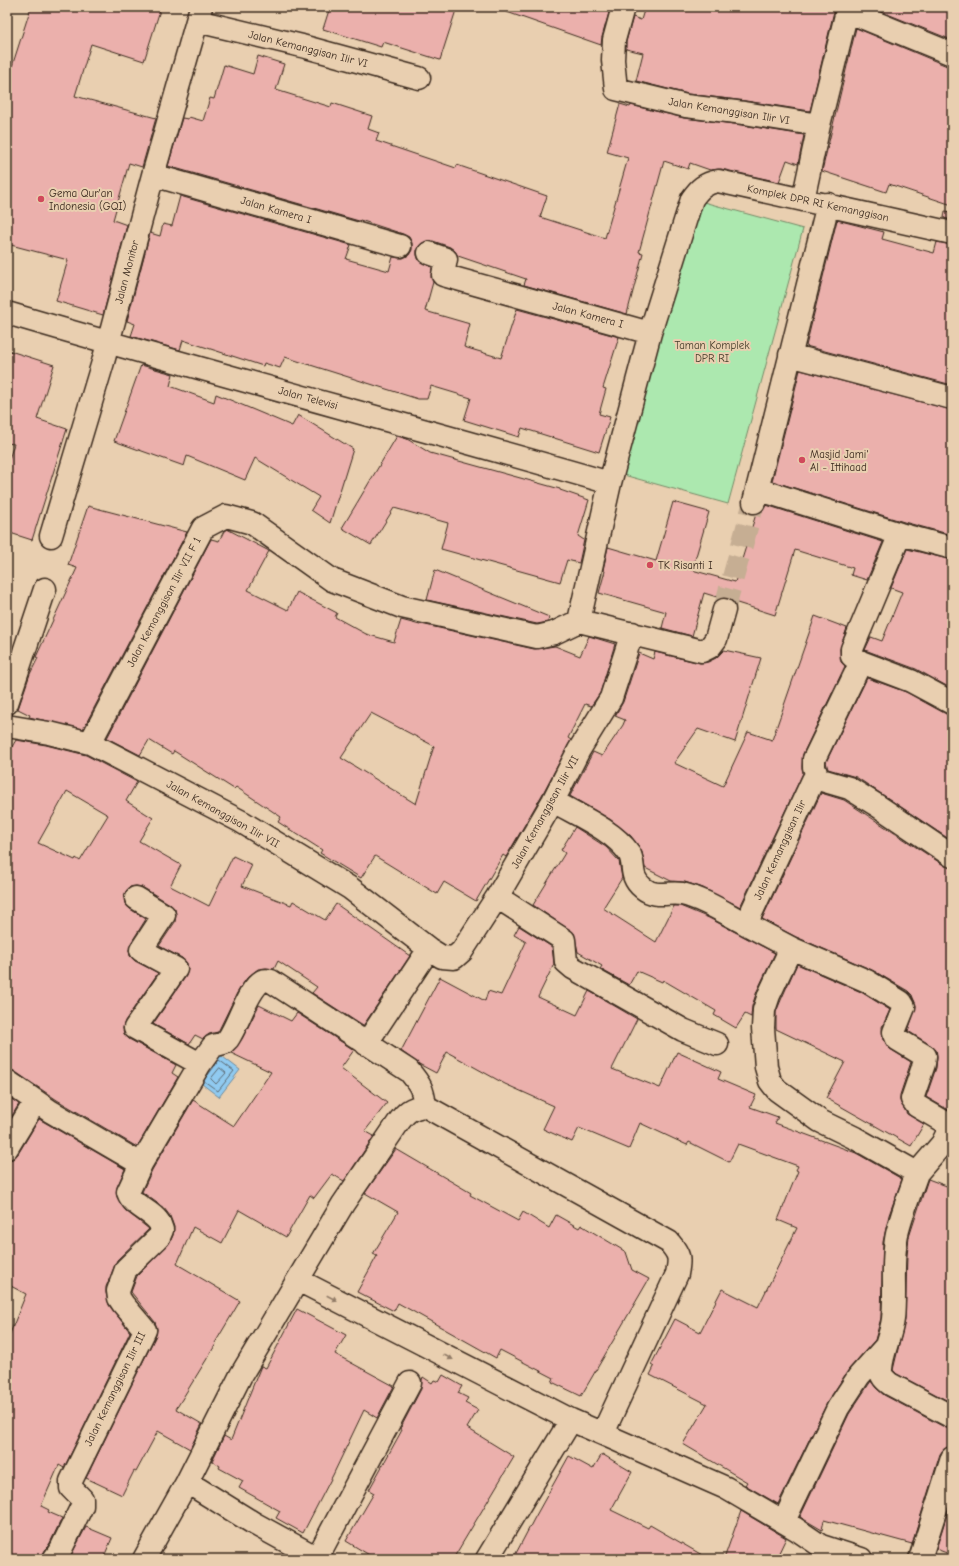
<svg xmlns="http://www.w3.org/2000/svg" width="959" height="1566" font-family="'Comic Neue',sans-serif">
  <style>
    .green { fill: #ace8af; stroke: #748966 }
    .water { fill: #90caf0; stroke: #6e8a9c }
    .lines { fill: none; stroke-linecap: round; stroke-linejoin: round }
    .shore { stroke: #5d6a72; stroke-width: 1 }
    .building { fill: #ebb0ac; stroke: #3b2a1e; fill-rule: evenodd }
    .street-tunnel { stroke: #c6ae93; stroke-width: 22; stroke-dasharray: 22 11; stroke-linecap: butt }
    .street-casing { stroke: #3b2a1e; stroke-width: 25 }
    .street { stroke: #e9cfb0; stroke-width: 22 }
    .oneway { fill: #927c67 }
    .poi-dot { fill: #d1495b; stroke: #e9cfb0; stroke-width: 1.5 }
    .labels { text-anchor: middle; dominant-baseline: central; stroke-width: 4; stroke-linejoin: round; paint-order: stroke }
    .street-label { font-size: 11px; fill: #3b2a1e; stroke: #e9cfb0 }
    .poi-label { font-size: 11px; fill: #3b2a1e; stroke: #e9cfb0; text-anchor: start }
    .park-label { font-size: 11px; fill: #463d2c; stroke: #e9cfb0 }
  </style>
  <rect width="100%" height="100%" fill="#e9cfb0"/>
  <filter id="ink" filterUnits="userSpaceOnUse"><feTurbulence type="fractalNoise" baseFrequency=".025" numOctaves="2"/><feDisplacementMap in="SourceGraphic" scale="8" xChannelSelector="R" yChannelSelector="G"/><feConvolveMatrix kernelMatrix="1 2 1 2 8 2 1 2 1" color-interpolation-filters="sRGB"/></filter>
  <g filter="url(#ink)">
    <!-- green -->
    <path class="green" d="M696,200L803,229L728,504L620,474Z"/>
    <!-- water -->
    <path class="water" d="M219,1054L240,1070L219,1097L198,1081Z"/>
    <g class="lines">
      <!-- shore -->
      <path class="shore" d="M220,1068L226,1073L216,1084L211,1079Z
        M204,1081L218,1091L234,1071L219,1060L208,1075"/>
    </g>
    <!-- building -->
    <path class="building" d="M31,7H161L144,61L91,44L75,96L156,118L142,167L129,163L113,220L127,225L103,315L56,301L68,260L7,244V82Z
      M330,7H457L440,60L383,42L381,47L323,29Z
      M502,7H604L610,9L602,37L601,45L501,10Z
      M645,7H835L810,111L746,101L688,94L636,81L643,53L626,49V42L633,17L641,20Z
      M870,7H952V40Z
      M856,28L947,66H952V205L889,184L886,192L822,171Z
      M258,56L284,64L276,90L331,107L332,103L372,116L368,129L379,133L376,141L456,168L457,165L547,196L540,217L605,238L628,158L607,152L620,104L630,107L631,105L684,118L742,125L804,135L798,164L787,160L779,182L721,169L710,170L690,163L688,169L664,161L639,252L643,253L627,314L524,285L526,279L458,256L455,251L450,247L433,241H426L421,244L417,248V255L419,261L432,267L431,278L433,282L425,311L470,324L464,347L501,358L517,309L619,337L603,388L606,389L599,414L610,417L599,452L522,428L519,437L464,420L471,398L431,386L427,399H418L285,357L280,368L264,363L263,366L183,340L180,350L131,336L135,324L127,321L150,233L160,236L163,224L172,226L180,196L351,245L346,259L389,271L393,257L403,258L409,255L412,250V243L409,237L403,234L360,220L359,221L168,166L182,118L188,119L189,117L203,121L210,98L214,99L224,65L253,74Z
      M945,211L952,212V220L944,218Z
      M837,220L884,232L882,239L934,253L937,242L952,245V385L806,346Z
      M7,350L54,365L37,419L67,429L32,540L7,532V465L14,444L7,443Z
      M141,365L173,374L170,386L214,402L216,394L292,426L298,415L353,449L330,523L311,510L319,497L255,458L245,480L187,456L184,466L114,441Z
      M800,370L952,410V535L904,522L772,481Z
      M397,436L407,439L430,453L560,489V490L589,500L578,536L584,540L579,563L567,560L560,582L441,549L448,523L394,508L371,545L342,528Z
      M673,502L709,512L692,570L735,582L756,514L763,511L766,505L883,542L867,580L851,575L853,568L795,550L775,615L734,602L728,598H720L704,593L692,636L662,628L666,612L599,593L605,571L603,570L608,547L656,561Z
      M88,506L187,532L83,729L29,717L30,715L18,709L30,674L38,658L36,657L77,568L68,565Z
      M227,529L269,551L248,590L288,610L297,592L337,613L335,617L366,634L394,642L401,620L420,625L421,624L534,649L555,646L580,656L589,636L615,644L600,693L591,706L585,704L568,738L571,740L542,795L506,857L503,855L476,901L444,882L437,894L375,856L361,878L320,853L322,850L278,822L281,817L236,787L234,789L174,751L172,754L149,740L140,755L107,738L211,539L219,541L224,531ZM371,713L434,746L416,804L341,758Z
      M907,549L952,560V689L916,669L865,650L871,637L882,641L902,592L891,588Z
      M435,570L549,617L548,622L537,624L427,600Z
      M815,616L847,628L840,649L841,662L845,666L803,754L802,767L803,773L740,907L703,888L685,882L671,881L645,868L642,852L631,836L611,820L570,796L593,752L602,756L623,725L625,720L615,716L623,702L639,653L653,659L655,652L700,663L708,662L716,658L724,650L761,658L735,742L698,729L674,763L723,786L748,732L772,740Z
      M867,678L906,692L946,714L952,715V841L856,777L828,769L826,762Z
      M16,740L46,745L86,755L137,782L126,801L153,818L139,841L181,865L170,886L209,906L233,856L252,865L242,886L291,905L293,901L325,920L336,904L410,956L363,1026L312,993L317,987L278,961L274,969L266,968L258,969L247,978L237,993L218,1032L209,1034L203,1039L195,1035L189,1044L153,1024L186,976L188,969L187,963L182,958L159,946L175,922L176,915L175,909L170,904L142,887L136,886L130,887L126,891L124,897L125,904L130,909L146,919L131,943L129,950L130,956L135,961L158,973L125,1021L123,1028L124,1034L129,1039L176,1065L172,1073L178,1077L137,1147L57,1100L14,1071L7,1069V755ZM67,791L108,815L80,861L76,858L75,860L38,843Z
      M821,793L844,800L945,866L952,868V1112L926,1097L936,1068L937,1057L936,1050L932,1046L908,1031L916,1006L912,995L908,991L872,970L796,937L762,919Z
      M575,827L606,847L619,861L622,878L603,908L656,942L674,906H680L709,918L775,953L757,991L752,1006L751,1017L745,1014L736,1028L714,1015L716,1011L663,980L662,982L637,971L629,985L600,969L602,966L578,952L574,933L533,905L565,853L561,850Z
      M519,926L552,947L554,964L538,997L577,1015L589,991L637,1019L612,1069L660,1088L677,1052L721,1072L718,1079L756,1095L750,1107L778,1117L775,1123L856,1153L902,1179L889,1215L883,1242L881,1318L875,1340L849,1369L828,1401L778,1504L745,1485L747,1482L683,1444L707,1404L650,1375L654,1367L651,1365L675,1319L700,1332L722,1289L758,1307L797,1228L778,1220L798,1171L796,1170L798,1166L738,1144L729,1162L689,1142L687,1145L640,1123L629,1149L579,1128L572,1142L543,1129L554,1106L505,1084L447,1052L436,1073L419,1064L401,1051L440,977L485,1001L488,991L501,995L526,942L514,935Z
      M797,964L861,992L890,1010L882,1027L883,1037L886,1044L890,1049L911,1062L900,1095V1101L907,1114L924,1124L911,1146L826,1098L845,1062L776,1029V1012L781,1000Z
      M259,1005L291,1021L297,1013L354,1050L341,1068L387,1103L365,1131L374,1136L344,1181L332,1174L314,1198L310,1195L286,1237L239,1210L222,1243L193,1227L177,1264L240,1301L215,1343L216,1344L176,1409L202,1424L190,1449L158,1431L136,1472L134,1471L122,1495L86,1478L156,1335L157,1329L155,1322L131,1292L137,1276L170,1242L173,1235L174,1227L170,1216L164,1208L142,1192L152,1170L193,1100L234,1126L271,1072L231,1053L242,1039Z
      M7,1096L19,1104L7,1124Z
      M39,1119L125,1169L117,1187V1197L125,1210L149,1229L117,1260L106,1287V1293L109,1305L130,1332L64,1468L59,1465L41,1506L49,1510L48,1512L62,1518L50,1543L44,1552L42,1559H7V1341L26,1294L7,1284V1160L13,1159L18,1154Z
      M396,1149L471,1193L470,1195L518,1221L523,1212L549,1228L556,1215L579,1228L581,1225L626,1252L632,1270L649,1279L581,1396L552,1382L554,1378L500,1350L496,1358L398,1303L394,1311L357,1292L377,1256L373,1254L398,1212L365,1193Z
      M928,1179L952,1188V1403L897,1374L893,1370L905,1320L907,1256L909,1237Z
      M297,1309L346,1335L335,1354L394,1386L377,1418L364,1410L333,1475L303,1533L276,1518L280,1511L239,1488L243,1481L219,1468L220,1466L212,1461L224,1436L231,1440L261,1366L266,1368Z
      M443,1375L462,1386L458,1393L468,1398L465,1403L478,1410L467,1428L514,1457L453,1559H376L346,1541L374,1493L369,1490L402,1430L400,1429L421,1389L422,1380L423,1377L432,1383L434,1380L439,1382Z
      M871,1381L876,1388L884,1395L946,1428L952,1429V1446L944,1449L940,1454L912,1544L824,1520L822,1530L800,1517L849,1414Z
      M602,1454L632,1472L611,1510L648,1528L650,1525L709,1559H513L534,1519L569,1456L593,1469Z
      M952,1499V1555L936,1549Z
      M741,1511L786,1538L776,1559H724Z
      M86,1527L112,1538L103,1559H69Z"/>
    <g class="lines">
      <!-- street-tunnel -->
      <path class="street-tunnel" d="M724,610L754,502"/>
      <!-- street casing -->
      <g class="street-casing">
        <path id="street" d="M623,7L614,40L613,60L616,89L686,106L744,113L819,125
          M847,11L952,54
          M197,21L302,46L419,78
          M153,175L400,246
          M803,200L819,125L848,7
          M429,253L446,259L443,275L650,333
          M7,313C207,372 409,425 610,483
          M790,355L952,398
          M757,489L900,534L952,548
          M754,502L828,204
          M900,534L852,649V656L861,662L911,681L952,703
          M51,536L103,362L153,175L201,7
          M579,621L610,483L650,333L692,199C699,189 705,183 718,181L952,233
          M579,621L702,651L710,647L716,639L724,610
          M7,703L45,589
          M7,726L49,733L90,743L242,822L350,888L429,949L442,957L454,958L462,951L497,897L553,801L579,750L611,698L632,633
          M90,743L203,528L226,516L252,523L332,580L402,607L537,637L554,633L579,621
          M818,779L814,767V759L861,662
          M553,801C577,815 613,830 629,853C636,864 628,876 643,888C655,898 668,892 682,894C704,899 725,913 746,924
          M952,856L878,806L849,788L818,779L813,780L746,924L791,948L769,995L764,1010L763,1028L766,1067L770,1081L777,1090L820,1121L855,1138L917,1173L942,1144L952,1124
          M497,897L564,940L566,962L573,968L683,1030L717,1044
          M136,898L164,915L141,950L176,969L135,1028L200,1064
          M791,948L867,981L901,1002L904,1007L894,1032L897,1039L925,1056L924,1064L912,1099L917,1106L951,1126
          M366,1044L429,949
          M7,1081L50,1111L141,1164
          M7,1148L35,1102
          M917,1173C910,1193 902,1213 897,1234C891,1261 896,1291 893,1319C891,1336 882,1352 881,1369C880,1376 885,1380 890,1384L952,1417
          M298,1280L571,1420L726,1488L796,1529L821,1546L861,1559
          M187,1482L255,1524L319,1559
          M784,1521L838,1408L859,1376L885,1347
          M317,1558L410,1383
          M54,1559L61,1549L82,1506V1499L71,1488V1481L145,1330L123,1304L119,1298L118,1291L126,1269L159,1237L162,1230C161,1227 160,1223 158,1221C149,1209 133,1207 128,1192L141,1164L200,1064L213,1046L224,1043L228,1039C238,1025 248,989 262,981C265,980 268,980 271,981L409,1071C420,1084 423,1089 425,1106
          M144,1559L187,1482L241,1375L343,1204L398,1123C406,1112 410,1108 425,1106L669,1242C680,1255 680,1258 677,1274L603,1433
          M487,1559L571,1420
          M920,1559L952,1458"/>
      </g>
      <!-- street -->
      <use href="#street" class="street"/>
    </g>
    <!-- one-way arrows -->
    <defs><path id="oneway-solid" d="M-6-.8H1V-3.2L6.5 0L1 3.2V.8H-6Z"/></defs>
    <g class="oneway">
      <use href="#oneway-solid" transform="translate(332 1298) rotate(27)"/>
      <use href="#oneway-solid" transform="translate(448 1357) rotate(27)"/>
    </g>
  </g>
  <!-- markers -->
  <g class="poi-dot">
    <circle cx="41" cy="199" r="4"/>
    <circle cx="802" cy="460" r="4"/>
    <circle cx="650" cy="565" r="4"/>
  </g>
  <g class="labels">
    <!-- street labels -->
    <g class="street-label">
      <text transform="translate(308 49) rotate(14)">Jalan Kemanggisan Ilir VI</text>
      <text transform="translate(729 111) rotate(9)">Jalan Kemanggisan Ilir VI</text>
      <text transform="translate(818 203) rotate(12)">Komplek DPR RI Kemanggisan</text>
      <text transform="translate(276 210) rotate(16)">Jalan Kamera I</text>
      <text transform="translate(127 272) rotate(-75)">Jalan Monitor</text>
      <text transform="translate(588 315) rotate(15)">Jalan Kamera I</text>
      <text transform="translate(308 398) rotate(15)">Jalan Televisi</text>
      <text transform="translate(164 602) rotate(-62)">Jalan Kemanggisan Ilir VII F 1</text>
      <text transform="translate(545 812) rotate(-61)">Jalan Kemanggisan Ilir VII</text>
      <text transform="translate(223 814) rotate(29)">Jalan Kemanggisan Ilir VII</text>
      <text transform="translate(780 850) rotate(-65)">Jalan Kemanggisan Ilir</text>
      <text transform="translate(115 1389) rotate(-64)">Jalan Kemanggisan Ilir III</text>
    </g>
    <!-- poi labels -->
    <g class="poi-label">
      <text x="49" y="193">Gema Qur'an<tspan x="49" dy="13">Indonesia (GQI)</tspan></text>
      <text x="810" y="454">Masjid Jami'<tspan x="810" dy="13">Al - Ittihaad</tspan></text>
      <text x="658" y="565">TK Risanti I</text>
    </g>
    <!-- park labels -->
    <g class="park-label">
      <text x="712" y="345">Taman Komplek<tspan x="712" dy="13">DPR RI</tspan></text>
    </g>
  </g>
  <!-- margin -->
  <rect width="959" height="1566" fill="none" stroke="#e9cfb0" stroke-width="24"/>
  <rect x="12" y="12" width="935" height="1542" fill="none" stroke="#3b2a1e" stroke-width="1.5" filter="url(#ink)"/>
</svg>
